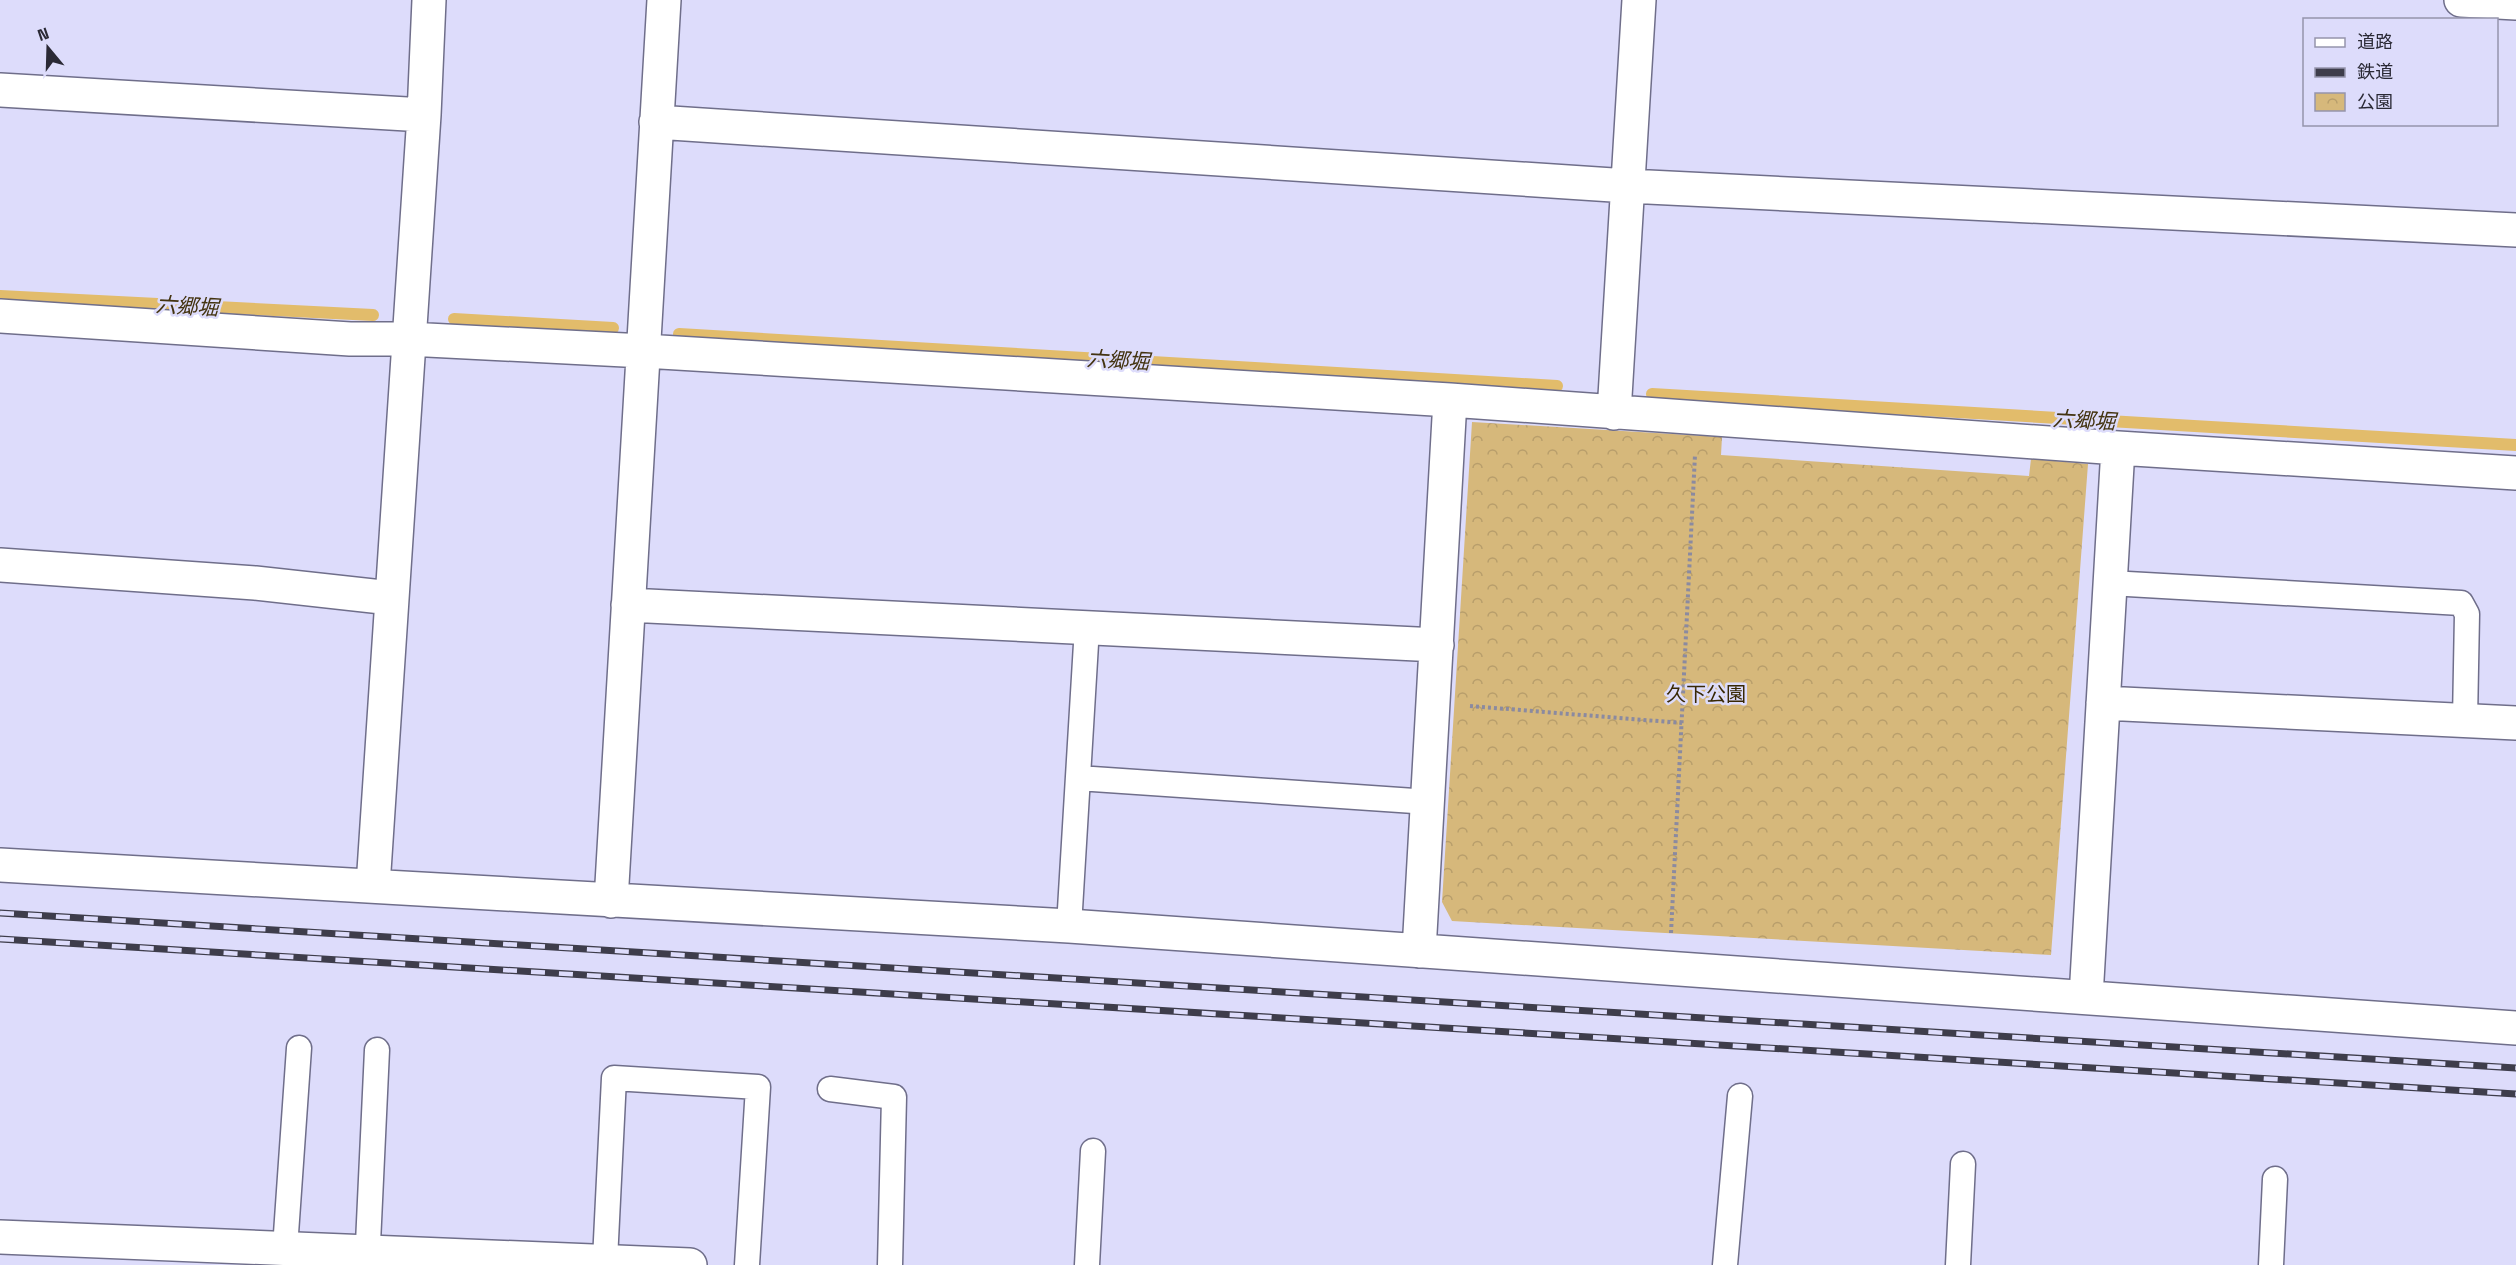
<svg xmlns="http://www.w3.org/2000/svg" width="2516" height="1265" font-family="'Space Grotesk','Noto Sans JP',sans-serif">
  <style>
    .park { fill: url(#park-crowns) }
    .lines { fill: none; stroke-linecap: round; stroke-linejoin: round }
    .stream { stroke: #e2bc6b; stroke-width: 12 }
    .lane-casing { stroke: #6f6e8a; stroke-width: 27 }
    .street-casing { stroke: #6f6e8a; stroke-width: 36 }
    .path { stroke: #8b8aa0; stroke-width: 4; stroke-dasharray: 3 3; stroke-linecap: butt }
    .lane { stroke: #fff; stroke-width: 24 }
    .street { stroke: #fff; stroke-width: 33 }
    .rail-casing { stroke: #3e3d4b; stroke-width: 7 }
    .rail { stroke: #dddcfb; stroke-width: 4.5; stroke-dasharray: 14; stroke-linecap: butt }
    .labels { text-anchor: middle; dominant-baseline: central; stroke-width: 5; stroke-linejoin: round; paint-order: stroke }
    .park-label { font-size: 20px; fill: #382804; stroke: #dddcfb }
    .water-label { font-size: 21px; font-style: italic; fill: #433310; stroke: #dddcfb }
  </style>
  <defs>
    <pattern id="park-crowns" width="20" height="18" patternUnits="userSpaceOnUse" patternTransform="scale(1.5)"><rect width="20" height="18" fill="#d6b87b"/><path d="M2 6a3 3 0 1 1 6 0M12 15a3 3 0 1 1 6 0" fill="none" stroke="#b89e6b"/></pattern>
  </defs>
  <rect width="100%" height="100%" fill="#dddcfb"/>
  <!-- park -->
  <path class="park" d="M1472,422L1722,437L1721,455L2029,476L2031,459L2088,464L2051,955L1452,921L1442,902Z"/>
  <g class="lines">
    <!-- stream -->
    <path class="stream" d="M0,296L373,315
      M454,319L613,328
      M679,334L1557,386
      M1652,394L2516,445"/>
    <!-- lane casing -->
    <g class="lane-casing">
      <path id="lane" d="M2110,583L2461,603L2467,614L2465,720
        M1078,778L1429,802
        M1069,926L1087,627
        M830,1089L894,1097L890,1265
        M285,1248L299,1048
        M605,1260L614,1078L758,1087L747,1265
        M367,1265L377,1050
        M1087,1265L1093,1151
        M1725,1265L1740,1096
        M1958,1265L1963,1164
        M2271,1265L2275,1179"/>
    </g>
    <!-- street casing -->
    <g class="street-casing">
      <path id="street" d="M2461,0L2516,3
        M0,90L424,115
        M656,122L1628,186L2516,230
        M0,316L350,339H408L644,351L1450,400L2118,448L2516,473
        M1614,413L1639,0
        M0,565L255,583L391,598
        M628,605L1437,645
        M2103,703L2516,723
        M0,865L1069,926L2516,1028
        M373,886L424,115L429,0
        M611,901L664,0
        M1419,951L1450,400
        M2086,997L2118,448
        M0,1237L690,1265"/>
    </g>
    <!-- path -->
    <path class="path" d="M1470,706L1682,723
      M1671,933L1695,455"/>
    <!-- lane -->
    <use href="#lane" class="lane"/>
    <!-- street -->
    <use href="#street" class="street"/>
    <!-- rail casing -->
    <g class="rail-casing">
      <path id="rail" d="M0,913L2516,1068
        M0,939L2516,1094"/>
    </g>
    <!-- rail -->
    <use href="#rail" class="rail"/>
  </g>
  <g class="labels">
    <!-- park labels -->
    <g class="park-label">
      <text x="1706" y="694">久下公園</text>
    </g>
    <!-- water labels -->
    <g class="water-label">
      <text transform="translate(187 306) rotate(3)">六郷堀</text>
      <text transform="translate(1118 360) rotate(3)">六郷堀</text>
      <text transform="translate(2084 420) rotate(3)">六郷堀</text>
    </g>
  </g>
  <!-- legend -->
  <rect x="2303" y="18" width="195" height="108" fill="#dddcfb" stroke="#9594ac" stroke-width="1.5"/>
  <rect x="2315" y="38" width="30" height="9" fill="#ffffff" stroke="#9594ac" stroke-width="1.5"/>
  <text x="2357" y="48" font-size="18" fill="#2a2935">道路</text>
  <rect x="2315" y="68" width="30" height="9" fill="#3e3d4b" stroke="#9594ac" stroke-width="1.5"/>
  <text x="2357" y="78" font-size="18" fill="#2a2935">鉄道</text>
  <rect x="2315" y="93" width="30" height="18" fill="url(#park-crowns)" stroke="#9594ac" stroke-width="1.5"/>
  <text x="2357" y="108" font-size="18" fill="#2a2935">公園</text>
  <!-- north arrow -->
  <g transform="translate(48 48) rotate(341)" stroke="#dddcfb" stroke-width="4.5" paint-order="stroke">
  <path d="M0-4.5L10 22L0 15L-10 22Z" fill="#2a2935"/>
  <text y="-9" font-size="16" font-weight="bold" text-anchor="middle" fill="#2a2935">N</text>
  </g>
</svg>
